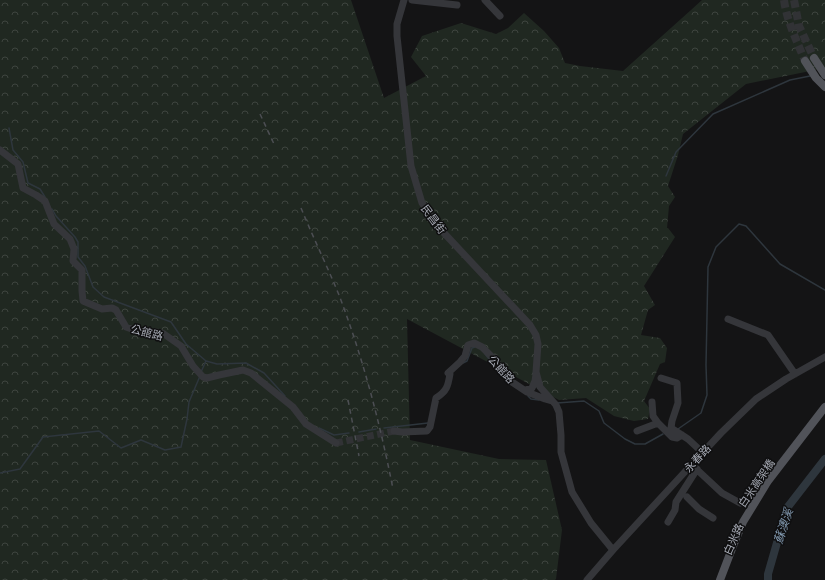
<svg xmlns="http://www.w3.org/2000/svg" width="825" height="580" font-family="'Noto Sans','Noto Sans TC',sans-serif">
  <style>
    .forest { fill: url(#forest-crowns) }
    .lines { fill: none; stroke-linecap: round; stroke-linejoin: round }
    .stream { stroke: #2e363d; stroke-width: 1.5 }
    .river { stroke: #2e363d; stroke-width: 8 }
    .minor-tunnel { stroke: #313235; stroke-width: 7; stroke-dasharray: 7 3.5; stroke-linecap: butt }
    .major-tunnel { stroke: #313235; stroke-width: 8; stroke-dasharray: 8 4; stroke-linecap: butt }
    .minor { stroke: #35363a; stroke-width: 7 }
    .major { stroke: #515359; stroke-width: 8 }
    .rail { stroke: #4c4e53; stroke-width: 1.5; stroke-dasharray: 5 4; stroke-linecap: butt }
    .labels { text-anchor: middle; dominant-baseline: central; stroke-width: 3; stroke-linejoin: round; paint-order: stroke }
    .street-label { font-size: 11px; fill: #a7abb5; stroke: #0f0f10 }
    .water-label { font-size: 12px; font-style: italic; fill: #8097ad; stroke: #0f0f10 }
  </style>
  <defs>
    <pattern id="forest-crowns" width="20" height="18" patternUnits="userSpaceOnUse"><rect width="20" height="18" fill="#202821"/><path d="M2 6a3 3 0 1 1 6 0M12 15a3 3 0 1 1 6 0" fill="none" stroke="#3e443f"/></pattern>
  </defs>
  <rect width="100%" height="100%" fill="#141415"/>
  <!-- forest -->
  <path class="forest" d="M0,0H351L384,98L426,76L411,57L422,36L461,23L496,34L508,28L524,13L544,31L559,48L565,63L580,66L623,71L691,10L702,0H825V68L746,84L683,134L678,155L668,186L675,197L669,206L667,228H668L675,237L644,286L655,305L648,310L641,335L660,338L667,348L665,362L660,364L644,401L650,409L648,419L634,421L614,416L586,398L559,400L407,319L410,440L499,459L546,460L562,530L556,579L555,580H0Z"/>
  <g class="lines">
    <!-- stream -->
    <path class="stream" d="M9,128L13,150L23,162L28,183L40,189L45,197
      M666,176L676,152L713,114L790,80L810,76
      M52,209L56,216L75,237L78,242V257L85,266L93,287L104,297L171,322L186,344L206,361
      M485,354L499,371
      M463,363L467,361L472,348L475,347
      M201,372L206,361L217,364L246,363L264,373L285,396
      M528,396L531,399L539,400
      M557,403L584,401L599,411L604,423L625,439L635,444H645L663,434
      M319,428L334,435L349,433
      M384,428L428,423
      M678,429L701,413L707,395L706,365L708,267L716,247L739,224L746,226L780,264L825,290
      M359,432L376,429
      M0,473L20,469L43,437L99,431L121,448L141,440L165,450L181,447L187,419L189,402L200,376"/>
    <!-- river -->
    <path class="river" d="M768,580V574L787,508L825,459"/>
    <!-- minor-tunnel -->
    <path class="minor-tunnel" d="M336,443L394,431"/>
    <!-- major-tunnel -->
    <path class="major-tunnel" d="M784,0C787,22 797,41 805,61
      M794,0L799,26L814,58"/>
    <!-- minor -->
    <path class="minor" d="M404,0L397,24V36L411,166L422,203L444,233L530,325L536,335L538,344L536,372L540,387L556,405L559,412L561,435V452L572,492L591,523L613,550
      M412,0L457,5
      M485,0L500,16
      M0,150L18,164L23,188L36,195L45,201L54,224L70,239L74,249L73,261L82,270V291L83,301L102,309L112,308L116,310L126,327L140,332H156L164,334L181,346L193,366L203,377L207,378L219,375L243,370L251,373L293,407L306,424L336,443
      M728,319L768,335L795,374
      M661,378L677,383L678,403L672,421L671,428L688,439L703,453
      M525,390L532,388L535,381L536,374
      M652,402L653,416L658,423L672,437L677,438L682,435
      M394,431L402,432L427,431L430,427L436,398C447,391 448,386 450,374L448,373L460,362L465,356L468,345L474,343L482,347L493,358L512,382L527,392L545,399L552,401
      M637,431L658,423
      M692,465L722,493L740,503
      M687,497L699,509L713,518
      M668,522L675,510L676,502L697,469
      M587,580L613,550L682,475L721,433L756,399L786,379L825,357"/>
    <!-- major -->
    <path class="major" d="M814,58L825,75
      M805,61L816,78L825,87
      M720,580L733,546L743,522L768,481L825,407"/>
    <!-- rail -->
    <path class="rail" d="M260,114L274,144
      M301,208C313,237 327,266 339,295C363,358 380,423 393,489
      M348,400L359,456"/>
  </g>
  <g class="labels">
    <!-- street labels -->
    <g class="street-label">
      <text transform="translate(434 219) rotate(53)">民昌街</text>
      <text transform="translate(147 332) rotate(14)">公館路</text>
      <text transform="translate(502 369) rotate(48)">公館路</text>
      <text transform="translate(697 458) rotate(-47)">永春路</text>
      <text transform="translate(756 483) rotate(-56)">白米高架橋</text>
      <text transform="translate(733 539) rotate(-66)">白米路</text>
    </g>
    <!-- water labels -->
    <g class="water-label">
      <text transform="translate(783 526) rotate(-72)">蘇澳溪</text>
    </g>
  </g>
</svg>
